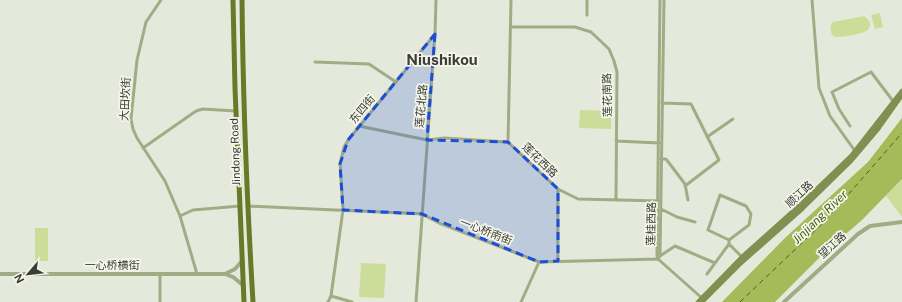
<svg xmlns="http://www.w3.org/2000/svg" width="902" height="302" font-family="'Public Sans','Noto Sans SC',sans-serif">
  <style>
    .green { fill: #cd9 }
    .water { fill: #a5ba58 }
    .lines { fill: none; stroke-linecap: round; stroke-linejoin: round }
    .ferry { stroke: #505d17; stroke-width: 1; stroke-dasharray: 5 4; stroke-linecap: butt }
    .minor { stroke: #a2ac84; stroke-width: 3 }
    .tertiary { stroke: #a2ac84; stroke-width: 4 }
    .secondary { stroke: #818f51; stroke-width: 4.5 }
    .primary { stroke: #697927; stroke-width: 5 }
    .marked { fill: #1d4ed8; fill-opacity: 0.2; stroke: #1d4ed8; stroke-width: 3; stroke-dasharray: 8 5; stroke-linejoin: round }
    .labels { text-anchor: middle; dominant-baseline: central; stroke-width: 3.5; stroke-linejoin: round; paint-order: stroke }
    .street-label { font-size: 11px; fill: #3b3c37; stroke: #f3f6e9 }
    .water-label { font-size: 12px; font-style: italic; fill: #505d17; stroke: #f3f6e9 }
    .district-label { font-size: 15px; font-weight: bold; fill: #3b3c37; stroke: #f3f6e9 }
  </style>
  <rect width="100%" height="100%" fill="#e5e9dc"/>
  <!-- green -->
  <path class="green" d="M880,13L883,27L875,29L871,15Z
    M864,16C870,19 873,27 866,31C862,34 842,37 838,37C836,37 833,36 832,35C830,29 830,26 833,22Z
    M580,110L611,111V129L579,128Z
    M902,179V217L886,196Z
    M35,228H48V261H35Z
    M361,263L386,264L384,298L359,297Z"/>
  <!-- water -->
  <path class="water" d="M902,118V179L900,181L862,220L825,252L775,302H722L786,237L868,162Z"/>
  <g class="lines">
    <!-- ferry -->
    <path class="ferry" d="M740,302L825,221L902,133"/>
    <!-- minor -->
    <path class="minor" d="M161,0L146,22L137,60L131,119L133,129L137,138L165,181L180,216L197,274
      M812,0L819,88L830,116L855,151
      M587,15V0
      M511,27H575L591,32L609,49L614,61L617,72L616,199
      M315,62L369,64L396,82
      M662,103L691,104L719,160L685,186
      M359,126L427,140L444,138L508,142L558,189L578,199L661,201
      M850,126L839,109L832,92L871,72L893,101
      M707,137L733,119
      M616,141L659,143
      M508,142L511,0
      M143,148L196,111L203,109L236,111
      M661,159H666L685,184L688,200
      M247,206L422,214L439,223L539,262L658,259L703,299
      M661,209L677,217L695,222
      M180,216L193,210L240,206
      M729,240L749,225L751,214L746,206L720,195L708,230L729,240V244L742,257
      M660,256L675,246L715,263
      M658,259L660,256L664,0
      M658,259L657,256L660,0
      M558,261V189
      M160,274V302
      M707,274L729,244
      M331,296L352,302
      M328,302L331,296L343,210L340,164L344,147L348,140L435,34
      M416,302L435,34L436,0
      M521,302L539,262"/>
    <!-- tertiary -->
    <path class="tertiary" d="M0,274H225L233,277L244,286
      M225,274L235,269L242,261
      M784,302L858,234L870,226L902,222"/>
    <!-- secondary -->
    <path class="secondary" d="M698,302L742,257L799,206L852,155L902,91
      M702,302L741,263L802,209L850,162L878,129L902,95"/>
    <!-- primary -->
    <path class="primary" d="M233,0L235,88L244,302
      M242,0C243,101 247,201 253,302"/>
  </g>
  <!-- marked area -->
  <path class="marked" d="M435,34L427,140L508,142L558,189V261L539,262L422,214L343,210L340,164L348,140Z"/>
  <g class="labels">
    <!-- street labels -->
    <g class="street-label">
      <text transform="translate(607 95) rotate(-91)">莲花南路</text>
      <text transform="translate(125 99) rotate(-87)">大田坎街</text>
      <text transform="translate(421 106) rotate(-85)">莲花北路</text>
      <text transform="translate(362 109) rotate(-50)">东四街</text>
      <text transform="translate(235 152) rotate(-92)">Jindong Road</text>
      <text transform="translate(540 160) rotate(44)">莲花西路</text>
      <text transform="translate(799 194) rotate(-43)">顺江路</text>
      <text transform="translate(651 224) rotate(-89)">莲桂西路</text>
      <text transform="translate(486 231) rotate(21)">一心桥南街</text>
      <text transform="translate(832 245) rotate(-42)">望江路</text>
      <text x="112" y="265">一心桥横街</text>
    </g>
    <!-- water labels -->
    <g class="water-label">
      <text transform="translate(820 217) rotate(-44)">Jinjiang River</text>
    </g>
    <!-- district labels -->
    <g class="district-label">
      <text x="442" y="59">Niushikou</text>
    </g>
  </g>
  <!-- north arrow -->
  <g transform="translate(28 274) rotate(242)" stroke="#f3f6e9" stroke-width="3" paint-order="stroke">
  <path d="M0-3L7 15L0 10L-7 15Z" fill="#3b3c37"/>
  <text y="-6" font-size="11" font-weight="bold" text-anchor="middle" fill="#3b3c37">N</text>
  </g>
</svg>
